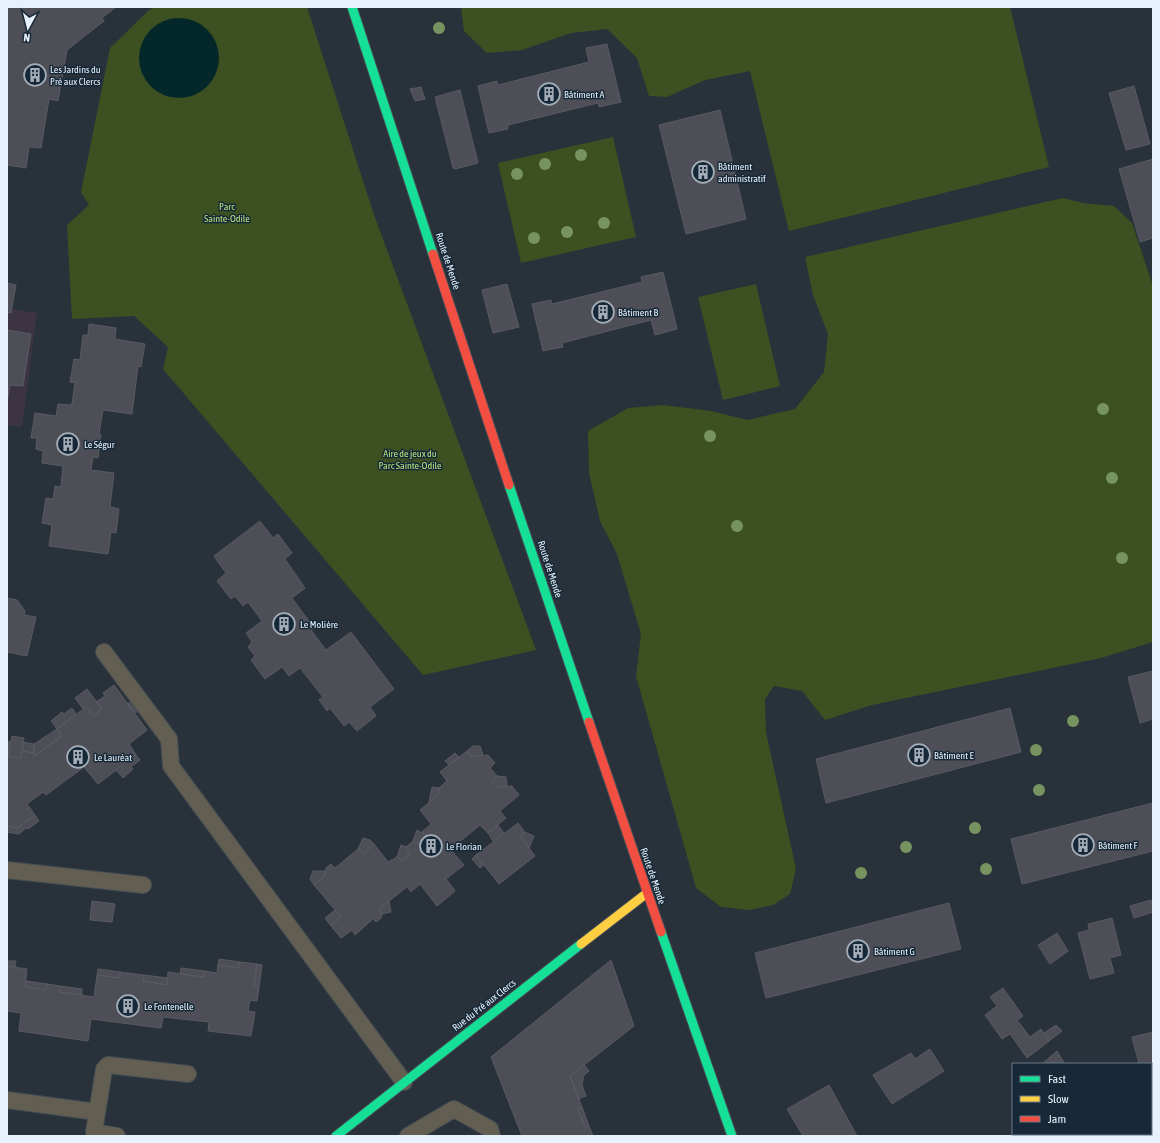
<svg xmlns="http://www.w3.org/2000/svg" width="1160" height="1143" font-family="'Asap Condensed',sans-serif">
  <style>
    .commercial { fill: #3c3443 }
    .green { fill: #3c5022 }
    .water { fill: #042729 }
    .building { fill: #4d4e56; stroke: #595a62 }
    .lines { fill: none; stroke-linecap: round; stroke-linejoin: round }
    .lane-casing { stroke: #454d54; stroke-width: 18 }
    .street-casing { stroke: #454d54; stroke-width: 24 }
    .fast-casing { stroke: #454d54; stroke-width: 11 }
    .slow-casing { stroke: #454d54; stroke-width: 11 }
    .jam-casing { stroke: #454d54; stroke-width: 11 }
    .lane { stroke: #625e51; stroke-width: 16 }
    .street { stroke: #625e51; stroke-width: 22 }
    .fast { stroke: #16e098; stroke-width: 9 }
    .slow { stroke: #ffcf43; stroke-width: 9 }
    .jam { stroke: #f24e42; stroke-width: 9 }
    .tree { fill: #77935f }
    .labels { text-anchor: middle; dominant-baseline: central; stroke-width: 3; stroke-linejoin: round; paint-order: stroke }
    .poi-label { font-size: 10px; fill: #e6f1fb; stroke: #172938; text-anchor: start }
    .park-label { font-size: 10px; fill: #b7e27d; stroke: #172938 }
    .street-label { font-size: 10px; fill: #e6f1fb; stroke: #172938 }
  </style>
  <rect width="100%" height="100%" fill="#29323b"/>
  <!-- commercial -->
  <path class="commercial" d="M7,308L37,313L22,427L7,425Z"/>
  <!-- green -->
  <path class="green" d="M155,7H307L374,215L536,650L423,675L163,369L168,347L134,316L72,319L67,225L89,205L81,192L110,48L149,10Z
    M461,7H1010L1049,167L789,231L750,71L705,80L667,97L649,96L637,58L607,29L571,33L522,50L487,53L464,31Z
    M613,137L636,237L521,263L498,163Z
    M1063,198L1083,203L1114,206L1132,223L1153,286V642L1101,658L872,705L825,720L802,691L774,686L765,699L766,732L796,869L790,894L773,905L749,910L721,907L696,888L636,676L641,634L617,554L600,521L589,473L588,431L628,408L663,405L711,411L747,420L795,409L824,372L828,334L813,295L805,257Z
    M756,284L780,386L723,400L698,297Z"/>
  <!-- water -->
  <path class="water" d="M139 58a40 40 0 1 1 80 0a40 40 0 1 1-80 0Z"/>
  <!-- building -->
  <path class="building" d="M12,7H116L102,18L104,21L67,50L58,101L49,99L41,148L29,147L26,168L7,165V10Z
    M607,44L621,102L599,107L598,103L508,125V129L489,133L478,86L497,81L498,85L589,62L586,48Z
    M1134,86L1150,144L1126,150L1109,93Z
    M421,87L425,99L415,101L410,89Z
    M460,90L478,163L455,169L453,168L435,97Z
    M720,110L746,219L686,234L659,125Z
    M1153,159V238L1140,242L1119,169Z
    M663,272L677,329L655,335L651,320L562,343L563,347L543,351L532,304L551,300L552,304L642,282L641,277Z
    M7,283L16,285L11,313L7,312Z
    M507,284L519,327L493,333L482,290Z
    M89,324L116,328L115,339L145,344L141,367L138,366L132,414L103,410L99,434L101,435L98,458L93,457L91,470L114,473L110,507L119,509L116,533L111,532L108,554L49,546L52,525L42,523L46,498L53,499L55,486L60,487L61,486L63,466L42,463L43,451L36,449L37,438H31L35,413L56,416L58,404L70,405L72,404L75,383L70,382L74,359L80,360L83,335H88Z
    M7,330L31,334L23,386L10,385L7,402Z
    M260,521L273,538L278,534L292,553L285,559L305,588L292,598L314,628L311,630L326,650L351,632L394,689L370,707L376,716L357,731L349,722L344,726L330,708L327,711L319,700L323,697L300,668L289,676L282,667L265,679L251,660L255,656L248,647L252,642L246,633L262,621L248,602L243,606L235,596L231,599L217,581L226,573L214,556Z
    M7,598L17,600L25,611L24,615L36,617L27,656L7,652Z
    M1153,671V719L1140,723L1128,677Z
    M114,685L147,730L129,744L136,755L98,784L84,767L46,795L43,792L27,804L35,815L17,828L7,826V749H9L8,756L21,758L22,751L34,753V756L62,736L57,729L86,707L94,716L102,709L96,702L105,696L103,693Z
    M87,689L102,709L94,716L86,707L83,709L75,698Z
    M131,702L138,711L135,713L127,704Z
    M72,708L76,714L57,729L51,721L62,712L64,714Z
    M1010,708L1021,752L826,803L816,759Z
    M57,729L62,736L34,756V744Z
    M12,736L24,738L21,758L8,756Z
    M7,741L10,742L9,749H7Z
    M23,742L34,744V753L22,751Z
    M473,746H480L483,755L471,757L467,751Z
    M467,751L471,757L488,755L495,763L490,768L497,776L492,782L497,787L512,786L519,795L500,811L506,818L488,833L480,825L452,848L451,850L464,865L446,879L455,891L437,906L420,884L411,892L407,887L379,909L382,914L381,918L376,922L373,919L355,935L352,930L341,938L331,926L341,917L314,885L325,876L326,868L331,864L335,868L358,849L364,853L374,844L388,862L397,857L402,861L410,854L406,847L413,841L417,844L426,835L422,832L431,824L420,810L438,795L439,788L447,781L440,772Z
    M455,753L459,757L449,765L445,761Z
    M136,755L140,760L131,767L133,769L123,778L116,770Z
    M497,776L506,777L507,786L497,787L492,782Z
    M432,787L439,788L438,795L429,802Z
    M1153,803V851L1022,884L1011,839Z
    M35,815L39,821L28,829L26,828L19,834L7,832V826L17,828Z
    M518,823L524,831L521,837L535,856L499,884L476,855Z
    M498,825L504,833L493,841L488,833Z
    M417,830L426,835L417,844L413,841Z
    M524,832L534,836L529,848L521,837Z
    M363,838L370,840L374,844L364,853L358,849Z
    M401,845L406,847L410,854L402,861L397,857Z
    M476,855L484,865L480,868L472,859Z
    M313,871H325V876L314,885L310,879Z
    M1151,900L1153,912L1134,918L1130,906Z
    M92,901L115,904L112,922L90,920Z
    M389,901L391,912L382,914L379,909Z
    M949,903L961,949L766,998L755,953Z
    M335,910L341,917L331,926L325,918Z
    M1112,918L1121,955L1110,958L1114,973L1090,979L1078,933L1089,930L1088,924Z
    M1057,933L1068,951L1050,964L1038,945Z
    M219,959L240,962L239,968L218,965Z
    M611,960L634,1026L570,1076L582,1107L578,1109L585,1127L589,1126L593,1136H522L491,1057Z
    M7,961H16L15,967L7,966Z
    M240,962L257,964L254,986L259,987L257,1001L250,1000L248,1011L255,1012L251,1036L208,1031L209,1022L163,1017L161,1028L91,1019L88,1041L19,1031L21,1013L7,1011V966L27,969L25,987L46,990L47,984L60,986L59,992L94,997L97,975L120,978V972L144,975L143,981L167,985L168,972L204,977L205,971L217,973L218,965L239,968Z
    M257,964L262,965L259,987L254,986Z
    M181,968L205,971L204,977L180,974Z
    M98,969L120,972V978L97,975Z
    M144,975L167,978V985L143,981Z
    M26,981L47,984L46,990L25,987Z
    M60,986L82,989V995L59,992Z
    M1003,988L1023,1016L1017,1020L1030,1037L1041,1029L1049,1041L1027,1058L1010,1034L1002,1039L985,1015L997,1006L990,997Z
    M1056,1025L1062,1031L1049,1041L1044,1033Z
    M1153,1032V1066L1151,1067V1064H1139L1132,1037Z
    M930,1049L944,1071L892,1104L873,1075L911,1053L915,1059Z
    M1057,1051L1065,1064H1042Z
    M584,1065L589,1071L584,1075L582,1085L586,1096L578,1099L570,1076Z
    M829,1085L857,1136H803L787,1109Z
    M582,1107L589,1126L585,1127L578,1109Z"/>
  <g class="lines">
    <!-- lane casing -->
    <g class="lane-casing">
      <path id="lane" d="M104,652L169,739L171,766L404,1082
        M7,870L143,885
        M7,1100L97,1112
        M117,1136L94,1132L104,1069L108,1065L188,1074
        M408,1136L454,1109L490,1129L492,1136"/>
    </g>
    <!-- street casing -->
    <g class="street-casing">
      <path id="street" d="M1151,1084L1153,1083"/>
    </g>
    <!-- fast casing -->
    <g class="fast-casing">
      <path id="fast" d="M352,7L433,254
        M509,485L589,722
        M661,932L732,1136
        M336,1136L581,944"/>
    </g>
    <!-- slow casing -->
    <g class="slow-casing">
      <path id="slow" d="M581,944L647,893"/>
    </g>
    <!-- jam casing -->
    <g class="jam-casing">
      <path id="jam" d="M433,254L509,485
        M589,722L661,932"/>
    </g>
    <!-- lane -->
    <use href="#lane" class="lane"/>
    <!-- street -->
    <use href="#street" class="street"/>
    <!-- fast -->
    <use href="#fast" class="fast"/>
    <!-- slow -->
    <use href="#slow" class="slow"/>
    <!-- jam -->
    <use href="#jam" class="jam"/>
  </g>
  <!-- trees -->
  <g class="tree">
    <circle cx="439" cy="28" r="6"/>
    <circle cx="581" cy="155" r="6"/>
    <circle cx="545" cy="164" r="6"/>
    <circle cx="517" cy="174" r="6"/>
    <circle cx="604" cy="223" r="6"/>
    <circle cx="567" cy="232" r="6"/>
    <circle cx="534" cy="238" r="6"/>
    <circle cx="1103" cy="409" r="6"/>
    <circle cx="710" cy="436" r="6"/>
    <circle cx="1112" cy="478" r="6"/>
    <circle cx="737" cy="526" r="6"/>
    <circle cx="1122" cy="558" r="6"/>
    <circle cx="1073" cy="721" r="6"/>
    <circle cx="1036" cy="750" r="6"/>
    <circle cx="1039" cy="790" r="6"/>
    <circle cx="975" cy="828" r="6"/>
    <circle cx="906" cy="847" r="6"/>
    <circle cx="986" cy="869" r="6"/>
    <circle cx="861" cy="873" r="6"/>
  </g>
  <!-- icons -->
  <defs>
    <g id="building-ring" transform="scale(1.15)"><circle r="9.5" fill="#172938" stroke="#a4aeb8" stroke-width="1.5"/><path d="M-4-6H4V6H1V3H-1V6H-4ZM-2.5-4.3h1.7v1.8h-1.7ZM.8-4.3h1.7v1.8H.8ZM-2.5-1h1.7V.8h-1.7ZM.8-1h1.7V.8H.8Z" fill="#a4aeb8"/></g>
  </defs>
  <g fill-rule="evenodd">
    <use href="#building-ring" x="35" y="75"/>
    <use href="#building-ring" x="549" y="94"/>
    <use href="#building-ring" x="703" y="172"/>
    <use href="#building-ring" x="603" y="312"/>
    <use href="#building-ring" x="68" y="444"/>
    <use href="#building-ring" x="284" y="624"/>
    <use href="#building-ring" x="919" y="755"/>
    <use href="#building-ring" x="78" y="757"/>
    <use href="#building-ring" x="1083" y="845"/>
    <use href="#building-ring" x="431" y="846"/>
    <use href="#building-ring" x="858" y="951"/>
    <use href="#building-ring" x="128" y="1006"/>
  </g>
  <g class="labels">
    <!-- poi labels -->
    <g class="poi-label">
      <text x="50" y="69">Les Jardins du<tspan x="50" dy="12">Pré aux Clercs</tspan></text>
      <text x="564" y="94">Bâtiment A</text>
      <text x="718" y="166">Bâtiment<tspan x="718" dy="12">administratif</tspan></text>
      <text x="618" y="312">Bâtiment B</text>
      <text x="84" y="444">Le Ségur</text>
      <text x="300" y="624">Le Molière</text>
      <text x="934" y="755">Bâtiment E</text>
      <text x="94" y="757">Le Lauréat</text>
      <text x="1098" y="845">Bâtiment F</text>
      <text x="446" y="846">Le Florian</text>
      <text x="874" y="951">Bâtiment G</text>
      <text x="144" y="1006">Le Fontenelle</text>
    </g>
    <!-- park labels -->
    <g class="park-label">
      <text x="227" y="206">Parc<tspan x="227" dy="12">Sainte-Odile</tspan></text>
      <text x="410" y="453">Aire de jeux du<tspan x="410" dy="12">Parc Sainte-Odile</tspan></text>
    </g>
    <!-- street labels -->
    <g class="street-label">
      <text transform="translate(448 261) rotate(72)">Route de Mende</text>
      <text transform="translate(550 569) rotate(72)">Route de Mende</text>
      <text transform="translate(653 876) rotate(71)">Route de Mende</text>
      <text transform="translate(484 1005) rotate(-38)">Rue du Pré aux Clercs</text>
    </g>
  </g>
  <!-- border -->
  <rect width="1160" height="1143" fill="none" stroke="#e6f1fb" stroke-width="16"/>
  <!-- legend -->
  <rect x="1012" y="1063" width="140" height="72" fill="#172938" stroke="#6a7986"/>
  <rect x="1020" y="1076" width="20" height="6" fill="#16e098" stroke="#6a7986"/>
  <text x="1048" y="1083" font-size="12" fill="#e6f1fb">Fast</text>
  <rect x="1020" y="1096" width="20" height="6" fill="#ffcf43" stroke="#6a7986"/>
  <text x="1048" y="1103" font-size="12" fill="#e6f1fb">Slow</text>
  <rect x="1020" y="1116" width="20" height="6" fill="#f24e42" stroke="#6a7986"/>
  <text x="1048" y="1123" font-size="12" fill="#e6f1fb">Jam</text>
  <!-- north arrow -->
  <g transform="translate(28 28) rotate(187)" stroke="#172938" stroke-width="3" paint-order="stroke">
  <path d="M0-3L7 15L0 10L-7 15Z" fill="#e6f1fb"/>
  <text y="-6" font-size="11" font-weight="bold" text-anchor="middle" fill="#e6f1fb">N</text>
  </g>
</svg>
